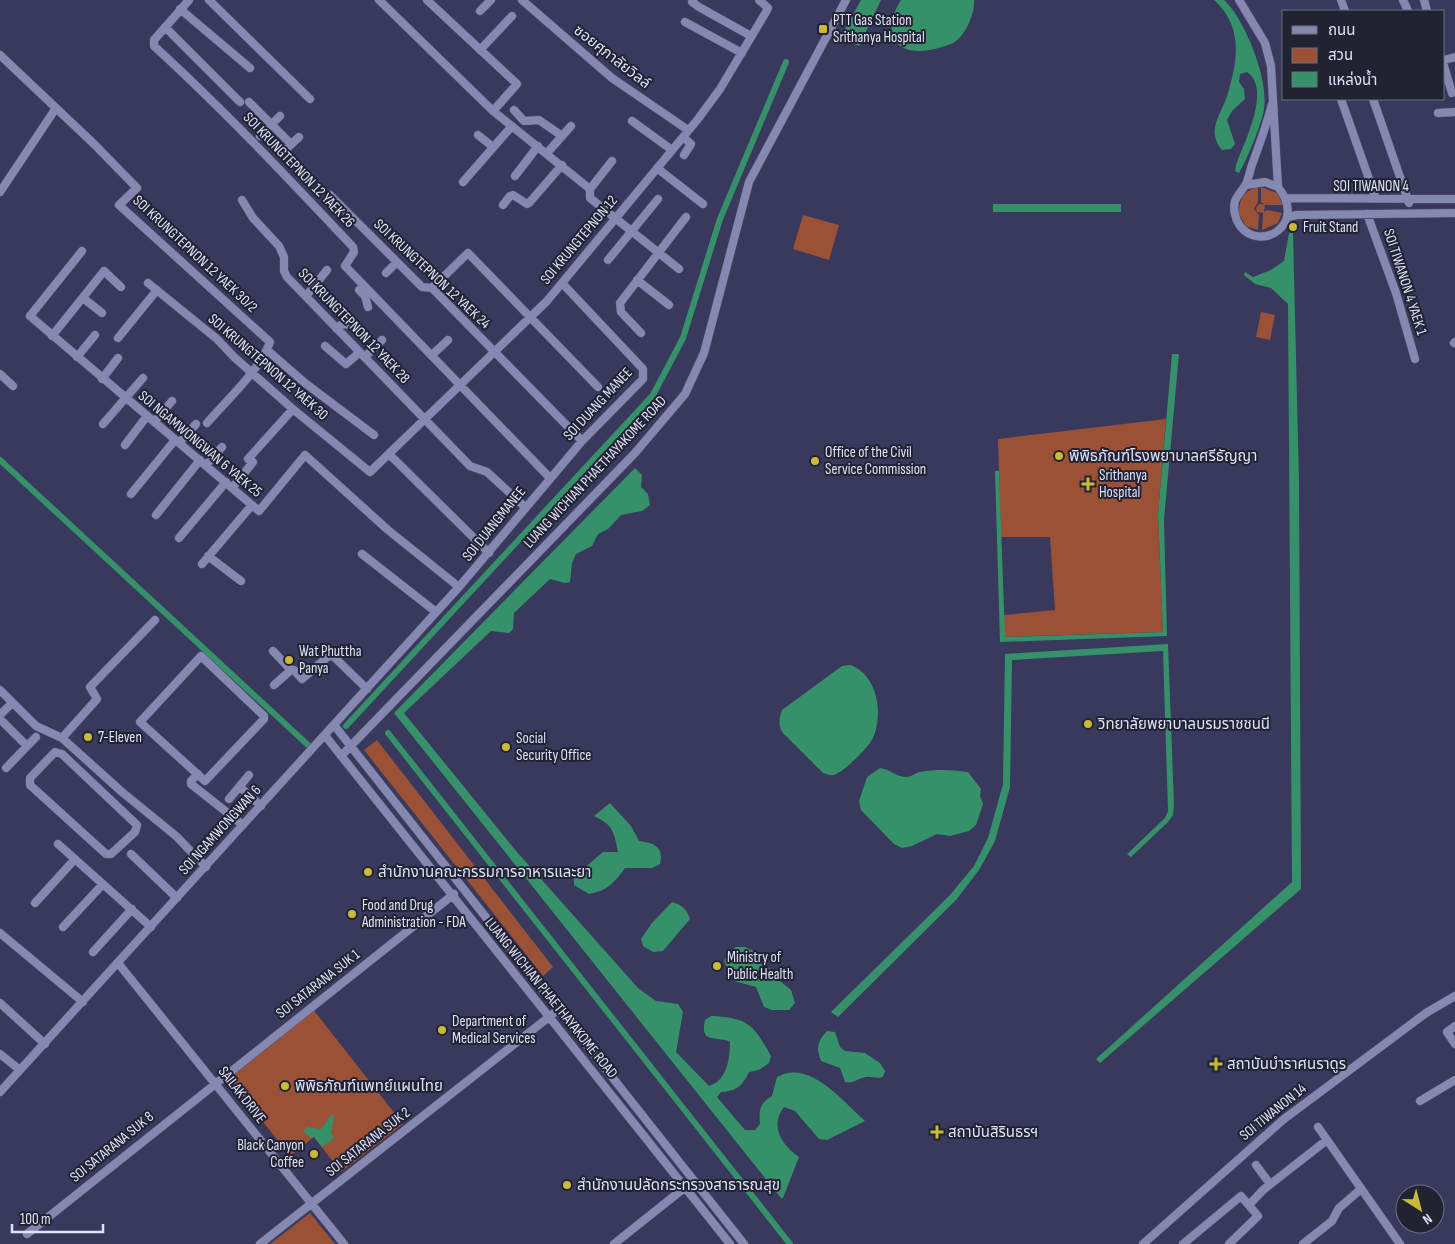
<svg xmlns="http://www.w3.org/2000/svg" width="1455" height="1244" font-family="'Sofia Sans Condensed','Noto Sans Thai',sans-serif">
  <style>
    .green { fill: #9a5135 }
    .water { fill: #36916a }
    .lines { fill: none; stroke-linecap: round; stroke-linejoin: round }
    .canal { stroke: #36916a; stroke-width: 6 }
    .minor-casing { stroke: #565674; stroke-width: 9 }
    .minor { stroke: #8588b0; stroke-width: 8 }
    .poi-dot { fill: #caba39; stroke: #212232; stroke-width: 2 }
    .labels { text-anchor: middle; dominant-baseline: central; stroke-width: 4; stroke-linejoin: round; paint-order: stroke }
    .poi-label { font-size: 15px; fill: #e1e2f9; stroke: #212232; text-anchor: start }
    .street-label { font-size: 15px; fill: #e1e2f9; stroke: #212232 }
  </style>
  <rect width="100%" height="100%" fill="#38395c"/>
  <!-- green -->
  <path class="green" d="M1258,187V202L1254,209L1259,215L1258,230L1246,226L1239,214C1239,200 1244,190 1258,187Z
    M1261,187L1277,193L1283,205H1265L1264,212L1267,210L1282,213L1278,223L1262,230L1263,213L1257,212L1256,208L1259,204H1264L1261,202Z
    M803,215L839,225L829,260L793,249Z
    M1261,312L1275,315L1270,340L1256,337Z
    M1166,419L1158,514L1163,632L1004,637V615L1055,610L1050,537H1001L998,439Z
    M377,740L553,967L543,976L364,750Z
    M312,1008L403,1124L341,1172L314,1137L290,1156L227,1076Z
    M310,1213L335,1244H270Z"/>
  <!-- water -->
  <path class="water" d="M861,0H881L859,46L840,38Z
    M901,0H974C975,12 967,33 956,41C951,45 941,47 935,49C895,58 880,34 901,0Z
    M1214,0H1224C1245,19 1269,80 1264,109C1262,123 1247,160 1239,173L1235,171L1236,165C1244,143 1272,88 1247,72L1240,74L1239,82L1244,89L1245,99L1232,111L1227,120L1235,144L1231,149L1222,150C1205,130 1222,114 1228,93C1238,59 1243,26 1214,0Z
    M993,204H1121V212H993Z
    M1289,233H1293L1299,481L1301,889L1100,1063L1096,1059L1292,882L1288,304L1271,288L1255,284L1244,275L1245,272L1253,277L1271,270L1284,261Z
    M1172,354H1179L1164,520L1167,636L1000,642L995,471H999L1005,637L1163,632L1158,514Z
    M635,468L642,475L641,487L648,494L650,505L642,511L621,515L608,529L598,534L592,546L576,554L572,563L570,582L565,583L550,579L514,613L513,629L509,633L491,631L404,713L517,852L638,988L656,1001L678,1004L683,1012L676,1052L709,1086C727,1081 730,1058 730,1042C718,1035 699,1045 705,1020L711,1016C749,1018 753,1024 771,1056L769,1063L759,1070L749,1072C742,1087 736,1091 721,1092L717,1097L745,1130H755L760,1124C759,1110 759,1104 772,1096L777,1077C810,1059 842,1101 865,1121L827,1140L819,1139L795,1111L784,1107C769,1126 782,1145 799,1157L783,1198H781L394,713Z
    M1168,644L1174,805L1173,815L1168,822L1131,857L1127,854L1165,818L1168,811L1163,651L1012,660L1010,787L995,841L979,870L956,900L838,1017L831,1012L950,895L974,866L988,838L1003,784L1005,654Z
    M850,665C877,674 884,713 873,738C869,747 844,772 834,775C830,776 827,774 823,773L783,733C778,726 779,718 782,710L842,666Z
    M880,768C889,769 897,777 906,777C911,777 915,773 920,772C938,769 951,770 968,772L981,789L980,796L983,804L976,825L969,831L950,836L937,834L912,846L902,848L894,844L861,810L859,801L867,777Z
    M610,803L631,826L639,841C655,843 664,847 660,864L652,868H625C615,882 607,891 589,894L574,885V877L603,852H618C614,831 613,825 594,816Z
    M672,902C682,905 687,909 690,919L663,951L653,952L643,946L641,939L652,923Z
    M736,947H745L753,951L760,963L773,970L780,981L791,990L795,1003L789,1010H772L764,1007L756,987L734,981L724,961L729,952Z
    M827,1031L835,1032L840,1047L845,1051L865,1053L880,1063L885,1071L883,1077C876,1079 872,1076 866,1077C858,1078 854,1084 845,1082L840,1068L821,1061C816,1048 817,1042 827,1031Z
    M332,1114L334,1118L331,1133L334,1138L322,1147L314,1137L311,1138L303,1131L307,1127L321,1129Z"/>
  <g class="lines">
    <!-- canal -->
    <path class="canal" d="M0,460L308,745
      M346,726L653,395L683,338L720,219L786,62
      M388,733L790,1244"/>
    <!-- minor casing -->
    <g class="minor-casing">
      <path id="minor" d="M189,0L154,40V46C224,110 288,178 353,247L354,252L345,266L550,478
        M209,0L310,99
        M379,0L493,111L590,189V198L679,269
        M427,0L517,84L493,111
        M522,0L612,78L688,130
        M693,0L692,2L699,7L751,36
        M1239,0L1265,43L1271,66L1278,187C1308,224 1261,253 1240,226C1235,219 1233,209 1235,201C1238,194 1243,190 1246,184C1249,178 1250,169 1253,162C1260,143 1267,124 1272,104
        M1341,0L1345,11
        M1403,0L1408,11
        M1424,0L1427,11
        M180,9L250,68
        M480,11L491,0
        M685,22L742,53
        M165,27L240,102
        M480,50L512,16
        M0,55L94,144L137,188L119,205L270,342C260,370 227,400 207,423
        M1444,60L1455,57
        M1444,66L1452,93
        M1341,99L1376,199
        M1373,99L1409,203
        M249,102L291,144
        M514,110L524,121L539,120L562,136
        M1438,113L1455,112
        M632,121L672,150
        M262,133L282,153L299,137
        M478,135L493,147
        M260,136L280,116
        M683,137L691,144L684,155
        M547,153L571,126
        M657,168L703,204
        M515,176L538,146
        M463,182L512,126
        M1246,185L1265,182L1278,187
        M590,189L612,161
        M0,192L56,108
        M330,195L422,287L432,288L582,441
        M1287,198L1455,199
        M242,200L253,218L279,246L284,257V271L287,277L470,466L487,472L525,507
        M503,205L510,196L513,195L527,204L529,203L562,165
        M1367,214L1396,293L1415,359
        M1288,217L1297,215L1455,213
        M82,251L30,316L259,511L305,455L388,530L459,587
        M608,260L658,199
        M386,273L397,262
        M637,280L669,305
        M148,283L217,339L234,357L294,410L370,472L547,301L698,119L720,89L766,12L768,8L759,0
        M432,288L468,253L598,387
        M359,290L365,296L370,292
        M306,296L327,270
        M365,296L368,307
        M83,298L102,313
        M336,328L343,324L357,326
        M641,333L621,312L620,303L686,217
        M52,336L104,271L121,287
        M118,338L157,290
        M1454,343L1455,342
        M325,346L346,364L360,352
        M267,350L305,383L374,435
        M432,355L448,340
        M77,357L95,335
        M365,357L382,340
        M0,374L13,386
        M102,379L118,358
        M154,422L172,401
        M103,424L143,378
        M179,443L196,424
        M125,445L147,416
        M389,454L489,553
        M248,459L293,409
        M206,465L222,447
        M233,487L253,462
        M131,494L175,440
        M156,515L200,460
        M179,538L226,482
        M362,554L436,612
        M208,556L241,581
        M202,564L252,505
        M273,651L291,670
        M201,656L264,716V719L205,781L140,722Z
        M274,685L291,670H294L302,679L331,654L367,689
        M0,690L36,726L62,738L122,792L176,836L206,867
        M0,715L12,703
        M0,719L27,746
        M334,725L744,1244
        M62,738L97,699L90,687L155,620
        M327,738L730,1244
        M55,752L62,754L137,825L135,832L111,854H106L30,785V778Z
        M341,756L635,453L685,394L704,353L749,182L846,0
        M6,768L36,737
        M198,774L191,781V784L243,825
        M240,787L261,806
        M229,799L249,775
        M58,844L151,927
        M131,854L177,898
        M35,903L75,859
        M63,927L103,884
        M0,933L83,1002
        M93,952L132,909
        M118,963L344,1244
        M0,1003L45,1044
        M1455,1026L1447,1032L1455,1044
        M0,1054L20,1070
        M0,1092L459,587L582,441L643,379V369L562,283
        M1420,1101L1455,1080
        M1318,1127L1400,1244
        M1256,1165L1270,1184
        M1249,1205L1263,1190L1327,1140
        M27,1234L454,894
        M260,1244L554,1013
        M614,1244L688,1185
        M1143,1244L1284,1119L1426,1013L1455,996
        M1183,1244L1241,1196L1258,1216L1229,1244
        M1303,1244L1332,1221L1339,1208L1361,1189"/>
    </g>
    <!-- minor -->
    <use href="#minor" class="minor"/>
  </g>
  <!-- markers -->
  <g class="poi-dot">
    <rect x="818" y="24" width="10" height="10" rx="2.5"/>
    <circle cx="1293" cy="227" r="5"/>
    <circle cx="1059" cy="456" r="5"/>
    <circle cx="815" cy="461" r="5"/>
    <path d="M1085.5 476.5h5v5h5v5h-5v5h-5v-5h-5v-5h5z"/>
    <circle cx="289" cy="660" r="5"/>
    <circle cx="1088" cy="724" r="5"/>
    <circle cx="88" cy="737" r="5"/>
    <circle cx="506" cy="747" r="5"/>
    <circle cx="368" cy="872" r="5"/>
    <circle cx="352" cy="914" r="5"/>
    <circle cx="717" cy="966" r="5"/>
    <circle cx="442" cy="1030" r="5"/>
    <path d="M1213.5 1056.5h5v5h5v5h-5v5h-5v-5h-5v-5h5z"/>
    <circle cx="285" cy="1086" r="5"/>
    <path d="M934.5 1124.5h5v5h5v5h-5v5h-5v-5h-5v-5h5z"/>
    <circle cx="314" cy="1154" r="5"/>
    <circle cx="567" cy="1185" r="5"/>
  </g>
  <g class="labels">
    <!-- poi labels -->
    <g class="poi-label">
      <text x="833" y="20">PTT Gas Station<tspan x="833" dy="17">Srithanya Hospital</tspan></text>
      <text x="1303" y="227">Fruit Stand</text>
      <text x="825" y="452">Office of the Civil<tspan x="825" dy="17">Service Commission</tspan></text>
      <text x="1069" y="456">พิพิธภัณฑ์โรงพยาบาลศรีธัญญา</text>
      <text x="1099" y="475">Srithanya<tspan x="1099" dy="17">Hospital</tspan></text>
      <text x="299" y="651">Wat Phuttha<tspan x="299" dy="17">Panya</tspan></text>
      <text x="1098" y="724">วิทยาลัยพยาบาลบรมราชชนนี</text>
      <text x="98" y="737">7-Eleven</text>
      <text x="516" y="738">Social<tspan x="516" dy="17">Security Office</tspan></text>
      <text x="378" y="872">สำนักงานคณะกรรมการอาหารและยา</text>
      <text x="362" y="905">Food and Drug<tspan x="362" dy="17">Administration - FDA</tspan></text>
      <text x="727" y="957">Ministry of<tspan x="727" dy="17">Public Health</tspan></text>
      <text x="452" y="1021">Department of<tspan x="452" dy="17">Medical Services</tspan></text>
      <text x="1227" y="1064">สถาบันบำราศนราดูร</text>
      <text x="295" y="1086">พิพิธภัณฑ์แพทย์แผนไทย</text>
      <text x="948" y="1132">สถาบันสิรินธรฯ</text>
      <text x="304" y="1145" text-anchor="end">Black Canyon<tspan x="304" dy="17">Coffee</tspan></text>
      <text x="577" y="1185">สำนักงานปลัดกระทรวงสาธารณสุข</text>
    </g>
    <!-- street labels -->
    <g class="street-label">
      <text transform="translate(612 57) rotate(38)">ซอยศุภาลัยวิลล์</text>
      <text transform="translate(299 170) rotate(46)">SOI KRUNGTEPNON 12 YAEK 26</text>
      <text x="1371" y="186">SOI TIWANON 4</text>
      <text transform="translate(579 240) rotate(-50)">SOI KRUNGTEPNON 12</text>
      <text transform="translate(195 254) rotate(43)">SOI KRUNGTEPNON 12 YAEK 30/2</text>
      <text transform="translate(432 274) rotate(43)">SOI KRUNGTEPNON 12 YAEK 24</text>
      <text transform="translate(1405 282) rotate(72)">SOI TIWANON 4 YAEK 1</text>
      <text transform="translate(354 326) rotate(46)">SOI KRUNGTEPNON 12 YAEK 28</text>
      <text transform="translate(268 367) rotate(41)">SOI KRUNGTEPNON 12 YAEK 30</text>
      <text transform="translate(598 404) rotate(-47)">SOI DUANG MANEE</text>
      <text transform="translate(200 444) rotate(40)">SOI NGAMWONGWAN 6 YAEK 25</text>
      <text transform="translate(595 472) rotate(-47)">LUANG WICHIAN PHAETHAYAKOME ROAD</text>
      <text transform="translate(494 524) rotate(-51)">SOI DUANGMANEE</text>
      <text transform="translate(220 830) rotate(-48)">SOI NGAMWONGWAN 6</text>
      <text transform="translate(318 984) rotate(-38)">SOI SATARANA SUK 1</text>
      <text transform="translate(551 998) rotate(51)">LUANG WICHIAN PHAETHAYAKOME ROAD</text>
      <text transform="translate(242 1095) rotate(52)">SAILAK DRIVE</text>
      <text transform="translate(1273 1112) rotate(-39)">SOI TIWANON 14</text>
      <text transform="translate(368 1142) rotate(-38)">SOI SATARANA SUK 2</text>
      <text transform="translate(112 1147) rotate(-39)">SOI SATARANA SUK 8</text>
    </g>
  </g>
  <!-- legend -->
  <rect x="1282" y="10" width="162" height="90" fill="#212232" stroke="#6e6f82"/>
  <rect x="1292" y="26" width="25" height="8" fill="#8588b0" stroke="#6e6f82"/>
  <text x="1328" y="35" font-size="15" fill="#e1e2f9">ถนน</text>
  <rect x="1292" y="48" width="25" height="15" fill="#9a5135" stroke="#6e6f82"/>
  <text x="1328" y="60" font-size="15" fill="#e1e2f9">สวน</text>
  <rect x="1292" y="72" width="25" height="15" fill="#36916a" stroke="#6e6f82"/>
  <text x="1328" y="85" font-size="15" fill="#e1e2f9">แหล่งน้ำ</text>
  <!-- north arrow -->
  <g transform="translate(1420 1209) rotate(144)"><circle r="24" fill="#212232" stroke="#6e6f82"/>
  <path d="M0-4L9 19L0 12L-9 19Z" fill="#caba39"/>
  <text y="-8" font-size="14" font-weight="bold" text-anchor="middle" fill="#e1e2f9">N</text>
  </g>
  <!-- scale -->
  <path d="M12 1224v8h91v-8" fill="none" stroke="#e1e2f9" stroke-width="2.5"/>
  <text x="20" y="1224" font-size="15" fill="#e1e2f9" stroke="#212232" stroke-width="4" paint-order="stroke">100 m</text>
</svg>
